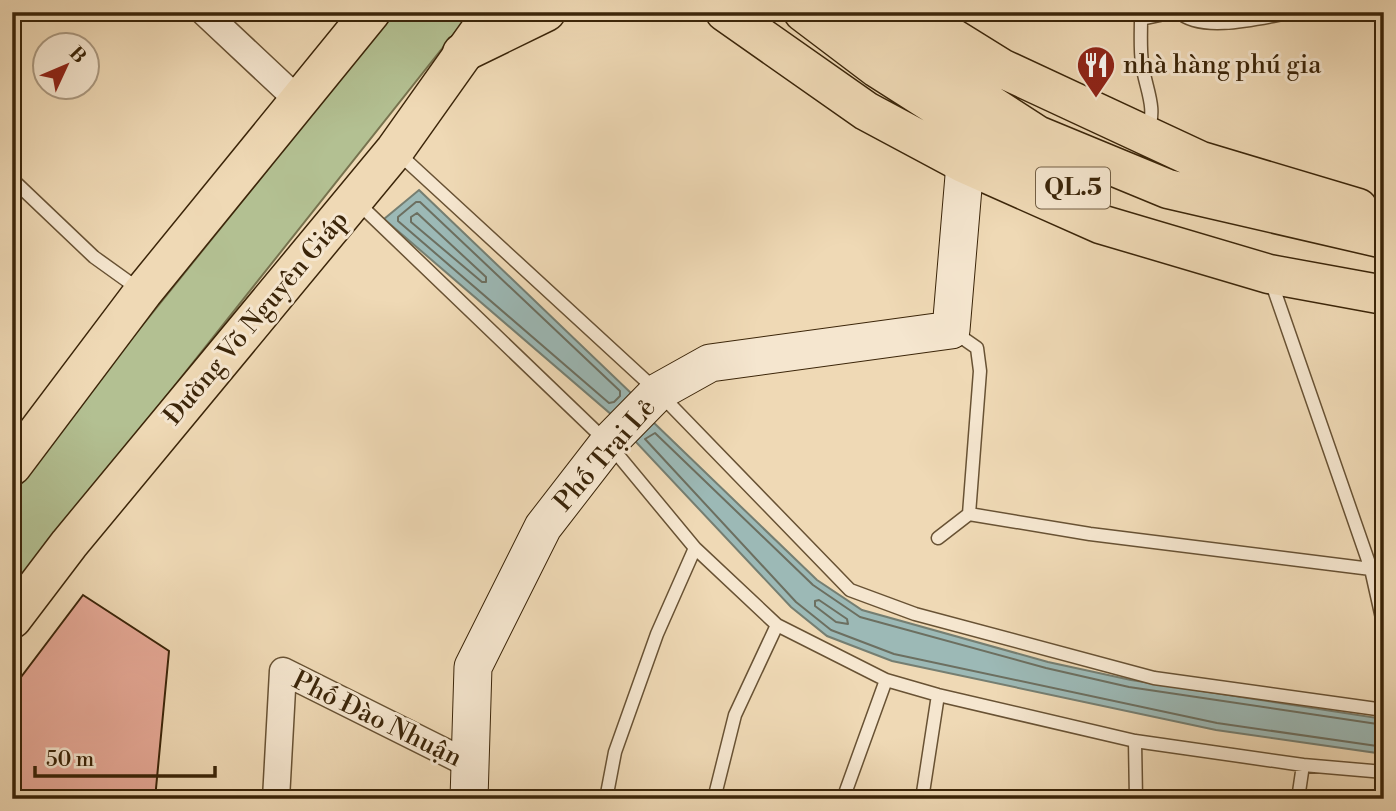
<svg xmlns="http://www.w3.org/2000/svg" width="1396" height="811" font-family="'Libre Bodoni',serif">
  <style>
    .green { fill: #b3c092; stroke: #77724e; stroke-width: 2 }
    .water { fill: #9cb9b6; stroke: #757e71; stroke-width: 2 }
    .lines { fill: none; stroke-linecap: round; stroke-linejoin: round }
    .shore { stroke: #6c6f60; stroke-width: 2 }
    .building { fill: #e6a997; stroke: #3b2509; stroke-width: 2 }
    .lane-casing { stroke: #685234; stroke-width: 15 }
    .street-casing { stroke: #685234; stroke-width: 29 }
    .secondary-casing { stroke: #3b2509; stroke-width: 39 }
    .primary-casing { stroke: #3b2509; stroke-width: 41 }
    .highway-casing { stroke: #3b2509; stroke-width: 41 }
    .lane { stroke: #f5e6cf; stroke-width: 12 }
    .street { stroke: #f5e6cf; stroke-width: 26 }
    .secondary { stroke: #f5e6cf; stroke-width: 37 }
    .primary { stroke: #efd9b5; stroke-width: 38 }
    .highway { stroke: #efd9b5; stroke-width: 38 }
    .labels { text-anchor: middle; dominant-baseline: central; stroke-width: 6; stroke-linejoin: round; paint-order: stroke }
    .shield { fill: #f5e6cf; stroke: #735f44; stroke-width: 2 }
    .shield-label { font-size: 24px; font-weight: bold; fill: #3b2509 }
    .poi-label { font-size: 26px; fill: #3b2509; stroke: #f5e6cf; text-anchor: start }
    .street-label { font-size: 26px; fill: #3b2509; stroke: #f5e6cf }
  </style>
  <rect width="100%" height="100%" fill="#efd9b5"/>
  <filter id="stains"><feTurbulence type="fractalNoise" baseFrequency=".00286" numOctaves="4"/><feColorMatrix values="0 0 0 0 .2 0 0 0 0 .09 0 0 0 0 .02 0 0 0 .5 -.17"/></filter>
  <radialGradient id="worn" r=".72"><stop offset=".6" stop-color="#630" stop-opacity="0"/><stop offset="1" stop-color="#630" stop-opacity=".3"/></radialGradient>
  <!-- green -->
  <path class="green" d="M386,12H471L12,591V487L265,173Z"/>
  <!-- water -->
  <path class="water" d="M419,190L632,394L612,415L384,219Z
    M651,420L817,580L862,610L1048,662L1131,680L1384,719V754L1216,730L892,661L827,636L791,607L635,441Z"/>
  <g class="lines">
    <!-- shore -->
    <path class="shore" d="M416,202H420L620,391V396L614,402L609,403L398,221V217Z
      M417,213L486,277V282H482L411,222V217Z
      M819,600L847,619L848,624L836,622L815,606V601Z
      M1384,725L1129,687L1046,668L860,617L813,585L655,433L645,439L796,602L831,630L894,654L1217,723L1384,747"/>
  </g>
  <!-- building -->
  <path class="building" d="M83,595L169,651L155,799H12V689Z"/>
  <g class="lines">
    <!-- lane casing -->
    <g class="lane-casing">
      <path id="lane" d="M1179,12C1202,34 1264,17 1293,12
        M1147,132C1158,108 1145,88 1142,63C1140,48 1141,33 1141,19L1174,12
        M397,152L658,392L850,590L915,614L1154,678L1384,710
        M12,179L94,257L140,290
        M357,202L608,443L695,548L777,625L886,680L938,695L1135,741L1303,765L1384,772
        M1271,281L1371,569L1384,627
        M954,332L977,348L980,371L969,514
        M938,538L969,514L1090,534L1371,569
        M1135,741L1136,799
        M606,799L615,752L657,634L695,548
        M714,799L735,715L777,625
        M843,799L886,680
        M922,799L938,695
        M1298,799L1303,765"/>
    </g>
    <!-- street casing -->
    <g class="street-casing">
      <path id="street" d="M204,12L300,102
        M276,799L283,671L471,765"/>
    </g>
    <!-- secondary casing -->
    <g class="secondary-casing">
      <path id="secondary" d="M469,799L473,667L543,527L608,443L658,392L710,363L951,330L965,164"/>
    </g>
    <!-- primary casing -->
    <g class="primary-casing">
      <path id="primary" d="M12,466L143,292L371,12
        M12,619L69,544L395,150L493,12"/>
    </g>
    <!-- highway casing -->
    <g class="highway-casing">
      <path id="highway" d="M725,12L866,111L965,164L1100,224L1269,274L1384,295
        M803,12L877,68L1051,179
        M856,12L898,45L1037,135L1168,189L1384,239
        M911,12L1001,68L1201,161L1358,208
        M462,53L546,12"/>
    </g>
    <!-- lane -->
    <use href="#lane" class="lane"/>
    <!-- street -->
    <use href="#street" class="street"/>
    <!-- secondary -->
    <use href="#secondary" class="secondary"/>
    <!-- primary -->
    <use href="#primary" class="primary"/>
    <!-- highway -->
    <use href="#highway" class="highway"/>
  </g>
  <!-- icons -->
  <defs>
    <g id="restaurant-pin" transform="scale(2.0125)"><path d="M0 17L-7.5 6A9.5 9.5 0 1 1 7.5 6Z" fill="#8f2418" stroke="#f5e6cf"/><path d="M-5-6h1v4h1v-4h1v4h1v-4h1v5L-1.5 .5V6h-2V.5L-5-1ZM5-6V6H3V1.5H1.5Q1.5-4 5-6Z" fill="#fff"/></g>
  </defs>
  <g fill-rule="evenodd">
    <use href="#restaurant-pin" x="1096" y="65"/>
  </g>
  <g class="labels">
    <!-- shield labels -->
    <rect class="shield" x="1036" y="167.5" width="74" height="41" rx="5"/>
    <g class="shield-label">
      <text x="1073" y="188">QL.5</text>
    </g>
    <!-- poi labels -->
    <g class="poi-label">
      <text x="1123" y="65">nhà hàng phú gia</text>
    </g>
    <!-- street labels -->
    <g class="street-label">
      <text transform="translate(256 318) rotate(-50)">Đường Võ Nguyên Giáp</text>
      <text transform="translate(605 455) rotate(-49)">Phố Trại Lẻ</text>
      <text transform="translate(377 719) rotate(26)">Phố Đào Nhuận</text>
    </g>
  </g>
  <!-- margin -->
  <rect width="1396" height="811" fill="none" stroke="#efd9b5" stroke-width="42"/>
  <rect x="14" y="14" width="1368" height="783" fill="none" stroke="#3b2509" stroke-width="3.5"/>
  <rect x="21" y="21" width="1354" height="769" fill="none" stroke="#3b2509" stroke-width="2"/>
  <!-- north arrow -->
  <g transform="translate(66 66) rotate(46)"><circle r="33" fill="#f5e6cf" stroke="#ab9980" stroke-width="2"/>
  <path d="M0-5L12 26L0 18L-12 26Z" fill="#8f2418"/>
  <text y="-10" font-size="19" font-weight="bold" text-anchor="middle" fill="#3b2509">B</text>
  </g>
  <!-- scale -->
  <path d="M35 766v10h180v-10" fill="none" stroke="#3b2509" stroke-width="3.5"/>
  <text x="46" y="766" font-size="21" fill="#3b2509" stroke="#f5e6cf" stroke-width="5" paint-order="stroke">50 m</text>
  <rect width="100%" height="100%" filter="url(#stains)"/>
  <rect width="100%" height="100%" fill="url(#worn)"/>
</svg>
